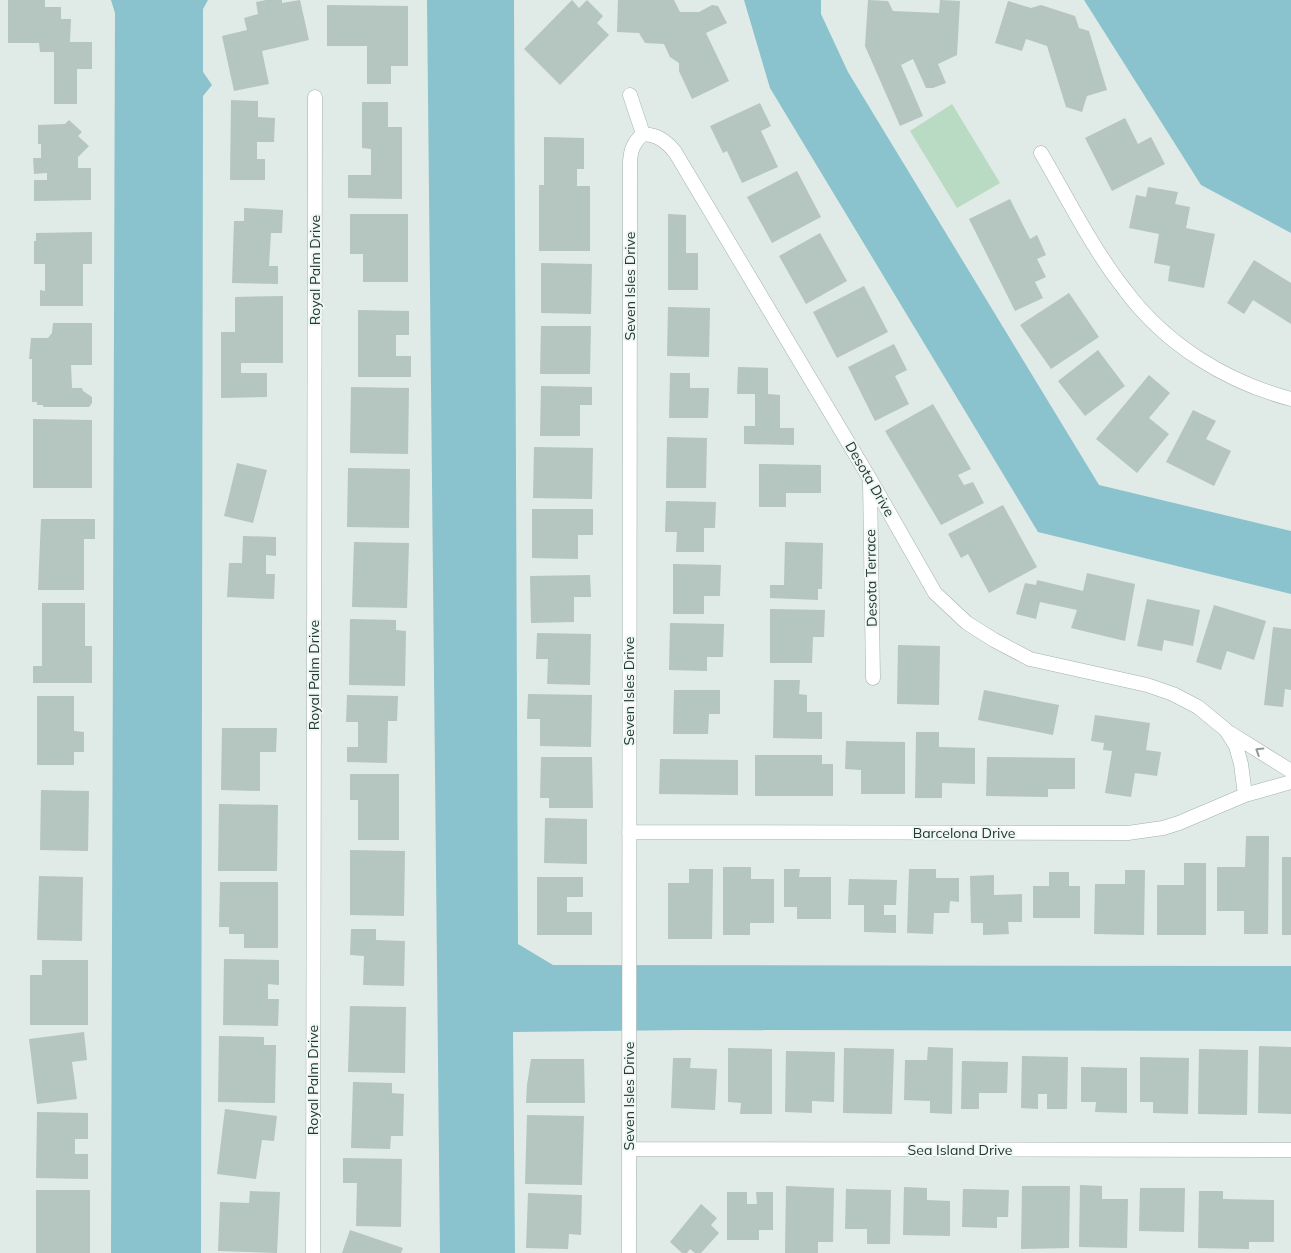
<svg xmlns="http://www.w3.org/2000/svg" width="1291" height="1253" font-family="Mulish,sans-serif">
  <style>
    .green { fill: #b9dac3 }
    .water { fill: #8ac2cd }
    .building { fill: #b5c5bf }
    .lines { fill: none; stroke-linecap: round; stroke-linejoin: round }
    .street-casing { stroke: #a3b1ad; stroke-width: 15 }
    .street { stroke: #fff; stroke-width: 14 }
    .oneway { stroke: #909c99 }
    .labels { text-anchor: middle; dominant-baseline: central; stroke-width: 4; stroke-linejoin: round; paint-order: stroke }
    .street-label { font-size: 14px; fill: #213933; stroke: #f0f7f3 }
  </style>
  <rect width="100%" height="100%" fill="#e0eae6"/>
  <!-- green -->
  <path class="green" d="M952,104L1000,183L957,208L910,131Z"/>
  <!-- water -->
  <path class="water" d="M111,0H208L203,9V72L212,85L203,96L201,1253H111L115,13Z
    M427,0H514L518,944L553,965L1291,966V1031L688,1030L513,1032L515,1253H440Z
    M744,0H821V14L848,72L1099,485L1291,531V594L1038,532L770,88Z
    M1084,0H1291V233L1201,185Z"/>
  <!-- building -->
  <path class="building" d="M8,0H45V7H61V19H71L70,42H92V69H77V104H54V52H40L39,43H8Z
    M266,0H282V3L300,0L309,40L262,51L269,84L234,91L222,36L247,30L244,18L258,14L256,2Z
    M572,0L579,8L587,0L603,16L597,23L609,35L560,85L524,49Z
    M618,0H674L680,12H699L712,5L718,6L727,23L706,33L729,81L692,99L679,71V63L670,57L664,44L645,43L639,33L617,32Z
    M868,0L888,1L893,11L939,13L940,0L960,1L957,55L938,64L946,83L933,88H926L913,59L901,65L923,116L900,126L865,46Z
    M1008,1L1031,8L1041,5L1075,16L1079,28L1089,31L1107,90L1087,96L1082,112L1066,107L1047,46L1026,39L1022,51L995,43Z
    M327,5L408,6V66H391V84H367V46H327Z
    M231,100L258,101V117L275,118L274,142H257V159H265V180H230Z
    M362,102H388V127H402V199L348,198V175H371V149L362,148Z
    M760,103L771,126L761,131L778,167L742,183L727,151L723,153L710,126Z
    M1125,118L1138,144L1151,137L1165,164L1112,191L1085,138Z
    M69,120L82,132L78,136L89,146L78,157V168H91V200L34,201V180H47V173L34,174L33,158H41V144H38V125L65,124Z
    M544,137L584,138V169H577V186H590V251H539V185H544Z
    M797,171L821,217L772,243L747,197Z
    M1148,187L1178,192L1175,204L1190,207L1186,228L1215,234L1204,288L1168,281L1170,266L1154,263L1159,234L1129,228L1136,195L1146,197Z
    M1010,199L1030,239L1037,235L1046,255L1037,259L1046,277L1035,282L1043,298L1015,311L969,219Z
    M244,208L283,210L282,233H271L269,266H278V284L232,283L234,221H244Z
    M350,214H408V282H363V254H350Z
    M668,214L686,215V253H698V290H668Z
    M92,232V264H83V306H40V290L45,291V264H34V241H36V233Z
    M820,233L847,281L806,304L779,256Z
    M1254,260L1291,283V324L1253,300L1244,314L1227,303Z
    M541,263L592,264L591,314L541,313Z
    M864,286L888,332L837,358L813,312Z
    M1069,293L1099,337L1051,369L1020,325Z
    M283,296V363H241V373H267V397L221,398V332H235V297Z
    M668,307L710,308L709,357L667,356Z
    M358,310L409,311V335H396V356H411V377H358Z
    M53,323H92V365H71L72,388H82L83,391L92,397V403L89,407H43V405H37V402H32V359H29L31,338H48L52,333Z
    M541,326H591L590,374H540Z
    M894,344L907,370L895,376L909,404L875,421L848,367Z
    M1098,350L1125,386L1085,416L1058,381Z
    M738,367L768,368V394L780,395V428H794V445L744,444V426H755V394H737Z
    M670,373H690V388H709L708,418H669Z
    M1149,375L1170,393L1149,418L1169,434L1137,473L1096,439Z
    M541,386L592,387V405H580V436H540Z
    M351,387L409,388L408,454L350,453Z
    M933,404L971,469L958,475L964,485L973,482L984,503L941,525L885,431Z
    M1193,410L1216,421L1206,439L1231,451L1214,486L1166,462Z
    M33,419L92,420V488H33Z
    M667,437L707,438L706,488H666Z
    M534,447L593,448L592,499L533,498Z
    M237,463L267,470L253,523L224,516Z
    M759,464L821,465V493H786V507H759Z
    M348,468L410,469L409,528L347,527Z
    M666,501L716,502L715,528H704V552H676L677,532H665Z
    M1003,505L1037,567L989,593L968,554L961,558L948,534Z
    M532,509H593V535H578V559L532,558Z
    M41,519H95V539H84V590H38Z
    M243,536L276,537V556L266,555V574H275L274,599L227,597L229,563H242Z
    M354,542L409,543L407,608L352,607Z
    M785,542L823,543L822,589H818V600L770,598V585H784Z
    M673,564L721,565L720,596H704V614H673Z
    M1087,573L1135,584L1125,641L1071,628L1077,610L1040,602L1036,619L1016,614L1025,583L1036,585L1037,580L1083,591Z
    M590,575L591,597H574V622L531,623L530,576Z
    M1147,599L1200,610L1193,646L1164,640L1162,651L1137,646Z
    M42,603H85V646H92V683H33V666H42Z
    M1214,605L1266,621L1254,660L1227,651L1221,670L1196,662Z
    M770,609L825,610L824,637H813L812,663H770Z
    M350,619L396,620V630L406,631L405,686L349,685Z
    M670,623L724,624L723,657H707V671L669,670Z
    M1273,627L1291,629V690L1285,689L1283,707L1264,705Z
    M537,633L591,634L590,685L547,684L548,659H536Z
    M898,645L940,646L939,705L897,704Z
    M774,680H800L799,694L807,695V712H822V739L773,738Z
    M674,690H720V714H709L708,734H673Z
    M984,690L1059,705L1053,735L978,720Z
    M528,694L592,695L591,747L540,746V719H527Z
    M347,695L398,696L397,721H388L387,763L347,762V747H358V722H346Z
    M37,696H74V731L84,732V752H74V765H37Z
    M1095,715L1150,723L1146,750L1161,752L1157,776L1135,773L1131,797L1105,793L1112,751L1103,750L1104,743L1091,741Z
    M222,728H277L276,752H260V791L221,790Z
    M916,732H939V747L975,748V784L942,783V798H915Z
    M846,741L905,742V794H861V770L845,769Z
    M755,755H822V764H833V796H755Z
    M541,757H592L593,808H549V798H540Z
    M987,757L1075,758V789H1048V797L986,796Z
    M660,759L738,760V795L659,794Z
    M350,774H399V840H358V800H350Z
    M41,790L89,791L88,851L40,850Z
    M219,804L278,805L277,871H218Z
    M545,818L587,819V864L544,863Z
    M1246,836H1269L1268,934H1244V911H1217V867H1245Z
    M350,850L405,851L404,916L350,915Z
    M1282,857H1291V935H1282Z
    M1184,863H1206V935H1157V885H1184Z
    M723,867H751V879H774V923H750V935H723Z
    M689,869H713L712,939H668V883H689Z
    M784,869H800L799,877H831V919H797V907H784Z
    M909,869H936V878H959V902L950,901L949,913H934L933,934L907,933Z
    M1125,870H1145L1144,935L1094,934L1095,884H1125Z
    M1049,872H1069V886H1080V918H1033V886H1049Z
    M994,875V895L1022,894V922H1008L1009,934L983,935V923H971L970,876Z
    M39,876L83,877L82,941L37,940Z
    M537,877H583V897H567V912H592V935H537Z
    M849,879L897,880L896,905H884V915H896V933L864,932V905H848Z
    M220,882H278V948H244V934H229V927H219Z
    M351,929H376V940L405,941L404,986L363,985L364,956L350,955Z
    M224,959L279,960V985L268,984V999H279L278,1026L223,1025Z
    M42,960H88V1025H30V975H42Z
    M350,1006L406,1007L405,1073L348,1072Z
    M84,1032L87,1060L72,1062L77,1099L37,1104L29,1039Z
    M219,1036L264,1037V1045H276L275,1103L218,1102Z
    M1259,1046L1291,1047V1114L1258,1113Z
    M928,1047L953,1048L952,1114L930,1113V1101L904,1100L905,1060H927Z
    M728,1048L772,1049V1114H740L741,1103L728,1102Z
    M844,1048L894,1049L892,1114L843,1113Z
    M1199,1049L1248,1050L1247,1115L1198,1114Z
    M786,1051L835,1052L834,1102L812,1101V1113L785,1112Z
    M1022,1056L1068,1057L1067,1109H1047V1094H1038V1109L1021,1108Z
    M1140,1057L1189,1058L1188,1114L1153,1113V1102H1140Z
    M673,1058H691L690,1068L717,1069L715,1110L671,1108Z
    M531,1059H584L585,1103H526L527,1085Z
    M962,1061L1008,1062L1007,1093H979V1109H961Z
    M1081,1067L1127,1068V1113L1095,1112L1096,1102H1081Z
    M353,1082L392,1083V1093L404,1094L403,1136H391L390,1149L351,1148Z
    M225,1109L277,1116L274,1141L262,1140L256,1179L217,1174Z
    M37,1112L88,1113V1139H75V1154H88V1179L36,1178Z
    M527,1115L584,1116L582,1185L525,1184Z
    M343,1158L402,1159L401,1227L356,1226L357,1183H343Z
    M1080,1185L1102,1186V1199H1128L1127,1248L1079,1247Z
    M786,1186L834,1188L833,1242H818V1253H785Z
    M1022,1186H1070L1069,1248L1021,1249Z
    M904,1187L927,1188V1200L950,1201V1236L903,1235Z
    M1140,1188H1185L1184,1232L1139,1231Z
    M846,1189L891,1190L890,1244H867V1229H845Z
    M963,1189L1009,1190L1008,1217H997V1228L962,1227Z
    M36,1190H90V1253H36Z
    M250,1191L280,1192L277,1253L218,1251L220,1202L249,1203Z
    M1199,1191H1223V1199L1274,1200V1242H1249V1249L1198,1248Z
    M727,1192H747V1204H757L756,1192H773V1230H759V1240H727Z
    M528,1193L582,1195L581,1235L569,1234L568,1249L526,1248Z
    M701,1204L717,1218L711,1225L719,1233L701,1253H695L690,1249L687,1253H682L670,1242Z
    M350,1230L403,1248L401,1253H342Z"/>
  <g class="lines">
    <!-- street casing -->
    <g class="street-casing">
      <path id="street" d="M630,95L643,134
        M643,134C658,135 666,141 675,152L870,479L935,593L967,623L994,640L1030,659L1147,685L1173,694L1198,707L1226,730L1236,746L1241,764L1245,795
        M1041,153C1068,199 1092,248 1125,290C1165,344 1226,382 1291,399
        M870,481L873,678
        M1230,733L1291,771
        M629,832L1128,833L1163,828L1179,823L1245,795L1291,782
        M629,1149L1291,1150
        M313,1253L315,97
        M629,1253L630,161C631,149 634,142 643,134"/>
    </g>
    <!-- street -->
    <use href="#street" class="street"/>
  </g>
  <!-- one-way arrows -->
  <defs><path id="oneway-chevron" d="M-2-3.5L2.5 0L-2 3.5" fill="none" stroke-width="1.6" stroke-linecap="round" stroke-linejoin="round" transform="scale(1.25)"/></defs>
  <use class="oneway" href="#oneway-chevron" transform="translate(1259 751) rotate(-148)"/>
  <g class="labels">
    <!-- street labels -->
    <g class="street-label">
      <text transform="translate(315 270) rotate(-90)">Royal Palm Drive</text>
      <text transform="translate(630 286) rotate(-90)">Seven Isles Drive</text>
      <text transform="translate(870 479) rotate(60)">Desota Drive</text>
      <text transform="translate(871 578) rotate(-91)">Desota Terrace</text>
      <text transform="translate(314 675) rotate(-90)">Royal Palm Drive</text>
      <text transform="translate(629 691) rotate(-90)">Seven Isles Drive</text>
      <text x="964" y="833">Barcelona Drive</text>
      <text transform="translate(313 1080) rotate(-90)">Royal Palm Drive</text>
      <text transform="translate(629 1096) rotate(-90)">Seven Isles Drive</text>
      <text x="960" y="1150">Sea Island Drive</text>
    </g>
  </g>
</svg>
